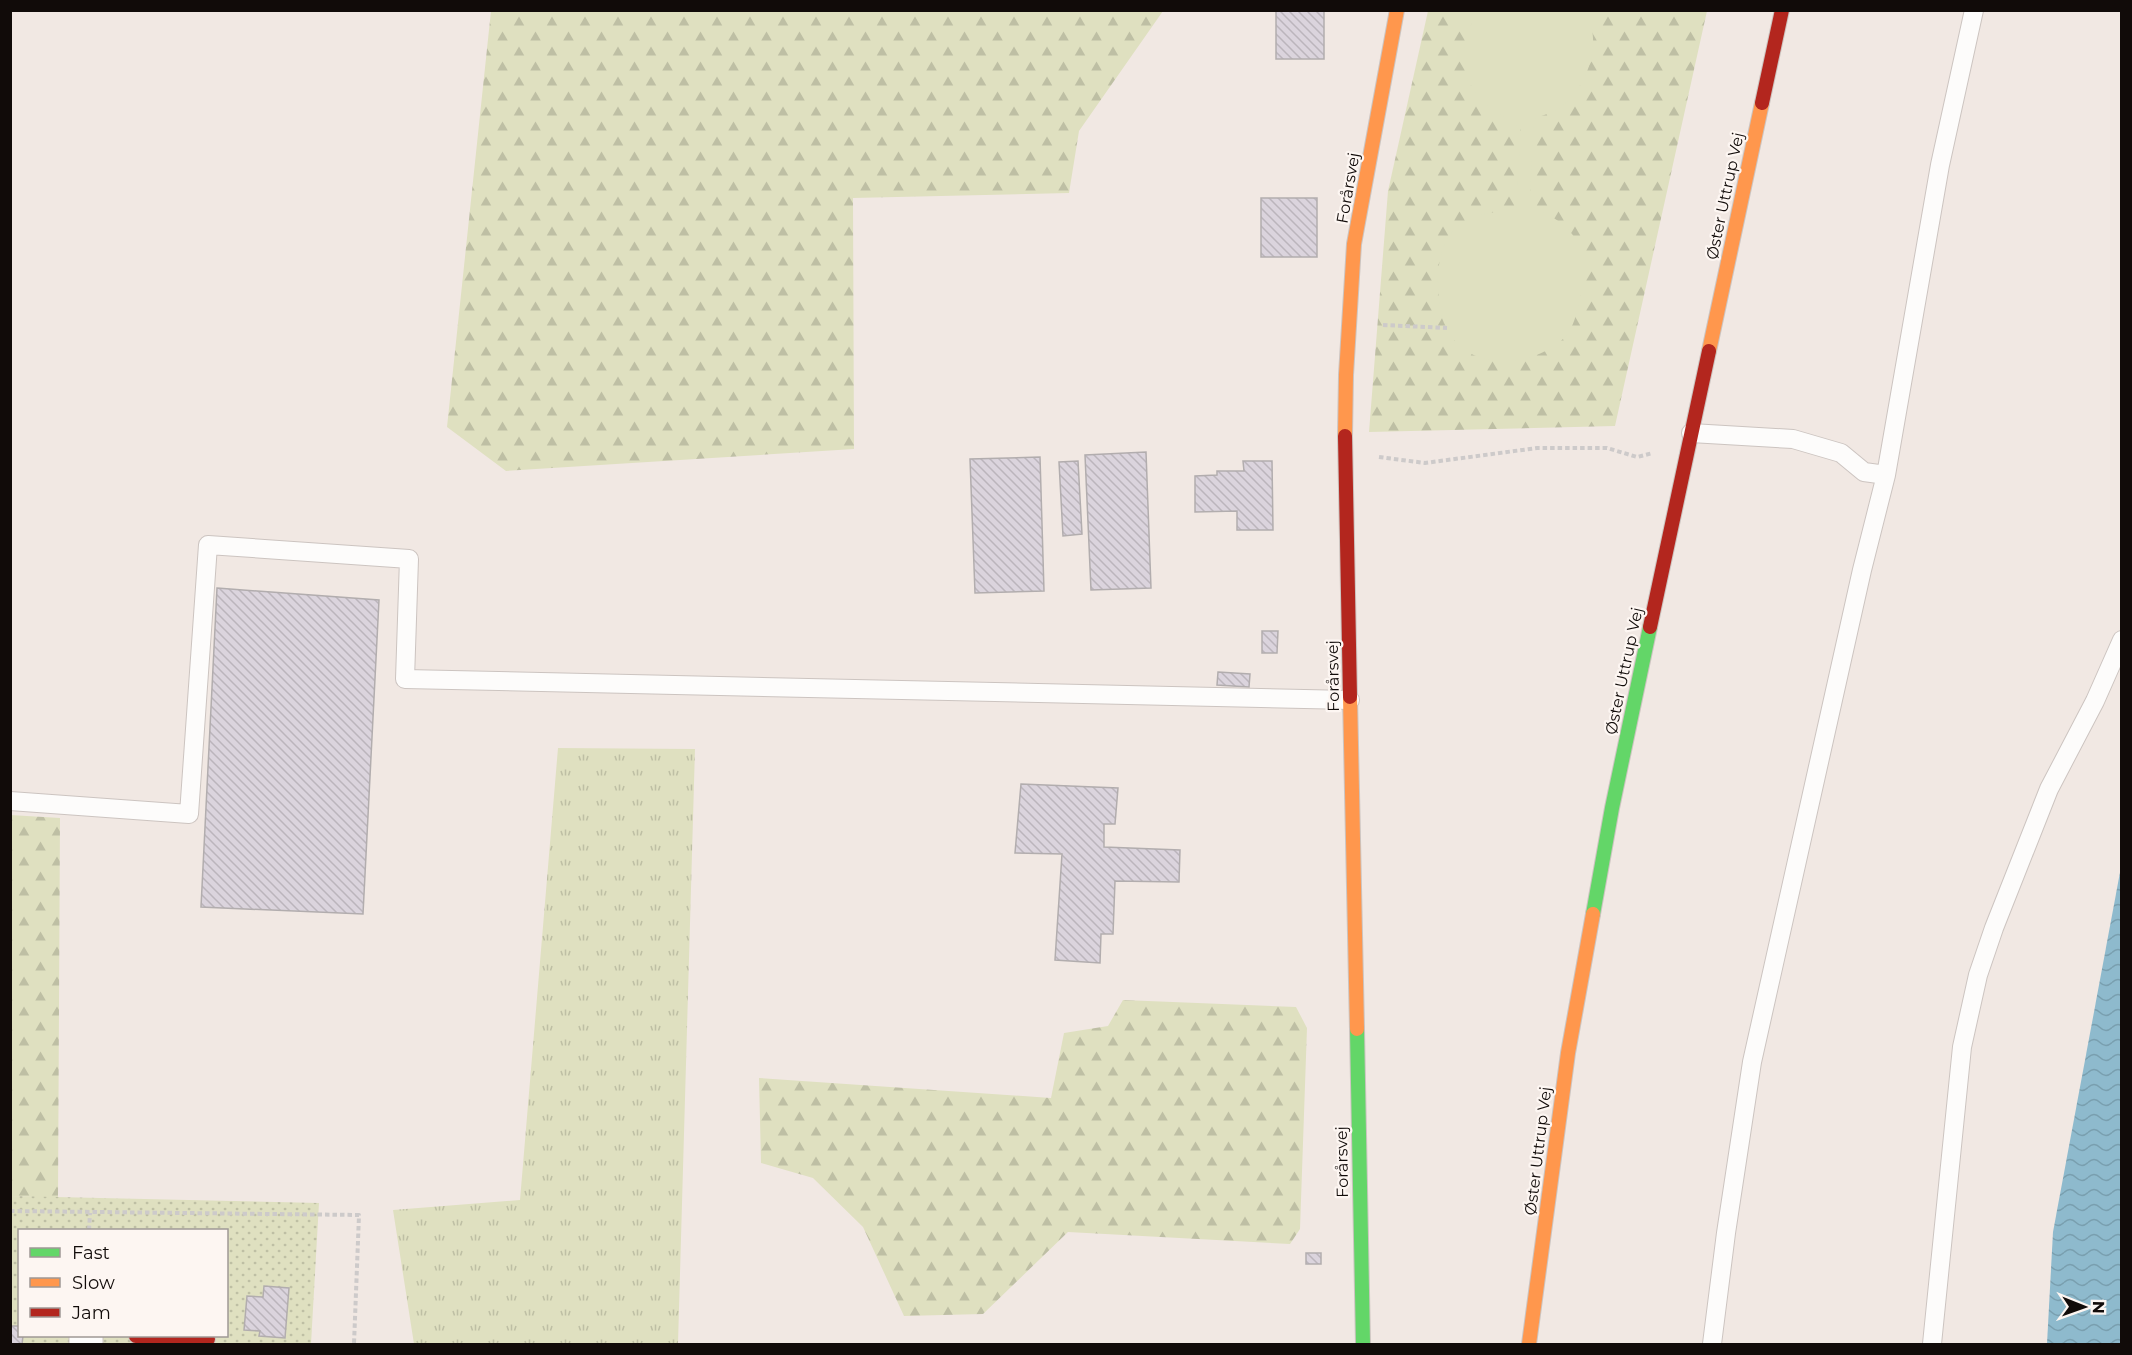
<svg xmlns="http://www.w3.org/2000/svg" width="2132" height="1355" font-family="Montserrat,sans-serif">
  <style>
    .grass { fill: url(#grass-tufts) }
    .forest { fill: url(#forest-firs) }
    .park { fill: #dfe0c0 }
    .garden { fill: url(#garden-dots); fill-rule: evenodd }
    .water { fill: url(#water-waves) }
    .building { fill: url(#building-back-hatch); stroke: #b2adae; stroke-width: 1.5 }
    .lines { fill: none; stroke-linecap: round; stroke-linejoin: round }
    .lane-casing { stroke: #ccc4c0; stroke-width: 20 }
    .street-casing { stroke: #ccc4c0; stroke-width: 35 }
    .fast-casing { stroke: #ccc4c0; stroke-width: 16 }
    .slow-casing { stroke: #ccc4c0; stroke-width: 16 }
    .jam-casing { stroke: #ccc4c0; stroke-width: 16 }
    .path { stroke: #cdcaca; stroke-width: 4; stroke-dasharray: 4.5 3; stroke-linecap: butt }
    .lane { stroke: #fdfcfb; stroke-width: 18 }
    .street { stroke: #fdfcfb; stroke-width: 33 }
    .fast { stroke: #63d668; stroke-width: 14 }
    .slow { stroke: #ff974d; stroke-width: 14 }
    .jam { stroke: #b3261e; stroke-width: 14 }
    .labels { text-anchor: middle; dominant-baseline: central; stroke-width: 4.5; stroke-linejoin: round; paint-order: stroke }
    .street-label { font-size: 16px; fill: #110b09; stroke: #fdf6f2 }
  </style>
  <defs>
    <pattern id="grass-tufts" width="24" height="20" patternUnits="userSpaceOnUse" patternTransform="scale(1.5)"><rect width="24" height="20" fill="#dfe0c0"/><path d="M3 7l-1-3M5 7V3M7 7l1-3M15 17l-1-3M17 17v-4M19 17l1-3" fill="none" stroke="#bebfa4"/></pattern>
    <pattern id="forest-firs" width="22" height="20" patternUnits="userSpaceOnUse" patternTransform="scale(1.5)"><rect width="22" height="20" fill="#dfe0c0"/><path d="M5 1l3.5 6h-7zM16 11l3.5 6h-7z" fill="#bebfa4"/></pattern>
    <pattern id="garden-dots" width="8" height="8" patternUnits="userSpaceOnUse" patternTransform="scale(1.5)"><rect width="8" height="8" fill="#dfe0c0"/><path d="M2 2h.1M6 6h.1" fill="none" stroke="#bebfa4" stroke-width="1.8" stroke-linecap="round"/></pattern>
    <pattern id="water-waves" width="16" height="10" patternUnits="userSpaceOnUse" patternTransform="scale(1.5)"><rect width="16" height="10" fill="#8ebacd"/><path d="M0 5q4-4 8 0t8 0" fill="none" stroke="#799faf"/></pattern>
    <pattern id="building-back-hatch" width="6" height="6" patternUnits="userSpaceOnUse" patternTransform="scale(1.5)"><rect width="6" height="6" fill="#dbd4dd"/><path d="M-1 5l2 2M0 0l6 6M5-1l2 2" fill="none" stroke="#bbb5bc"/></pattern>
  </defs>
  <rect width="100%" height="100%" fill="#f1e8e3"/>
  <!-- grass -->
  <path class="grass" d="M558,748L695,749L678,1344H414L393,1210L520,1200Z"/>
  <!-- forest -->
  <path class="forest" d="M491,11V10L1163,11L1079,131L1069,193L853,198L854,449L506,471L447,427Z
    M1428,11H1707L1615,426L1369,432L1388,191Z
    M10,815L60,818L58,1198L11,1196Z
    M1123,1000L1296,1007L1307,1028L1300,1229L1290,1244L1068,1232L983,1314L904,1316L863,1227L813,1178L761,1163L759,1078L1051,1098L1064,1033L1108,1026Z"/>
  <!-- park -->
  <path class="park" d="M1478,11H1584C1605,39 1587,91 1558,109C1551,113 1543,115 1536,118L1533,128L1530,207C1547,214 1560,219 1572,234C1588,254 1583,320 1564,338C1541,361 1495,369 1466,351C1456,345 1449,333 1444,323C1438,311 1439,295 1438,282C1437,253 1449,222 1480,215C1492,212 1504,211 1516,209L1521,128L1483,103L1468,81L1464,47L1473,18Z"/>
  <!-- garden -->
  <path class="garden" d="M11,1196L319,1203L311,1344H11ZM20,1230H226V1336H20Z"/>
  <!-- water -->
  <path class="water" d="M2121,867V1344H2047L2053,1232Z"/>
  <!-- building -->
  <path class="building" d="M1276,10H1324V59H1276Z
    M1261,198H1317V257H1261Z
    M1146,452L1151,588L1091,590L1085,455Z
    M1040,457L1044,591L975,593L970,459Z
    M1078,461L1082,534L1063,536L1059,462Z
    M1243,461H1272L1273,530H1237V511L1195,512V476L1217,475V471H1244Z
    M217,588L379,600L363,914L201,907Z
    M1262,631H1278L1277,653H1262Z
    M1218,672L1250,674L1249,687L1217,685Z
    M1021,784L1118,788L1115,824H1104V847L1180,850L1179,882L1115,881L1113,934H1101L1100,963L1055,960L1062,854L1015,853Z
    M1306,1253H1321V1264H1306Z
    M264,1286L289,1288L285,1338L259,1336L260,1331L244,1330L247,1296L263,1297Z
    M10,1326H20V1336H23L22,1344H10Z"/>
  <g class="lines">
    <!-- lane casing -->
    <g class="lane-casing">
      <path id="lane" d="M1691,433L1793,439L1841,453L1864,472L1886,475
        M10,801L189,814L208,545L409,559L405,679L1350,700
        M1712,1344L1726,1233L1752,1062L1862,570L1886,475L1940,165L1974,10
        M1932,1344L1962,1047L1978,975L1994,928L2049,789L2095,701L2122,640"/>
    </g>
    <!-- street casing -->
    <g class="street-casing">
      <path id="street" d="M86,1344V1336"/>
    </g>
    <!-- fast casing -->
    <g class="fast-casing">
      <path id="fast" d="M1593,914L1612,808L1650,627
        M1357,1029L1363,1344"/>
    </g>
    <!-- slow casing -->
    <g class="slow-casing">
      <path id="slow" d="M1709,351L1762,103
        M1345,436L1346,375L1354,244L1397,10
        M1350,697L1357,1029
        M1529,1344L1568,1053L1593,914"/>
    </g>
    <!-- jam casing -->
    <g class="jam-casing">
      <path id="jam" d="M1762,103L1782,10
        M1345,436L1350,697
        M1650,627L1709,351
        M136,1336L208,1339"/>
    </g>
    <!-- path -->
    <path class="path" d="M1383,325L1447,328
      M1379,457L1425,463L1537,448H1607L1637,457L1653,453
      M10,1211L359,1215L354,1344
      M89,1230L90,1213"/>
    <!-- lane -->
    <use href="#lane" class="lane"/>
    <!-- street -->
    <use href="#street" class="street"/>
    <!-- fast -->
    <use href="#fast" class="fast"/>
    <!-- slow -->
    <use href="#slow" class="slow"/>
    <!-- jam -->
    <use href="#jam" class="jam"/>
  </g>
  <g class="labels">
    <!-- street labels -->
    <g class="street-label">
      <text transform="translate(1348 188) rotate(-80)">Forårsvej</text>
      <text transform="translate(1725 196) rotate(-78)">Øster Uttrup Vej</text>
      <text transform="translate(1624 671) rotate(-78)">Øster Uttrup Vej</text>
      <text transform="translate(1333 676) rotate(-91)">Forårsvej</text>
      <text transform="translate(1538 1151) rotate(-83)">Øster Uttrup Vej</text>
      <text transform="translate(1342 1162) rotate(-91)">Forårsvej</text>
    </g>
  </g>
  <!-- border -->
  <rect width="2132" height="1355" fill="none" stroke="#110b09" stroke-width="24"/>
  <!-- legend -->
  <rect x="18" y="1229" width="210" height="108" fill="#fdf6f2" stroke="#9f9895" stroke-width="1.5"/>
  <rect x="30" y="1248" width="30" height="9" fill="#63d668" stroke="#9f9895" stroke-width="1.5"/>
  <text x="72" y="1259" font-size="18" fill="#110b09">Fast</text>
  <rect x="30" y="1278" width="30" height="9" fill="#ff974d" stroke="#9f9895" stroke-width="1.5"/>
  <text x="72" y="1289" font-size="18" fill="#110b09">Slow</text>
  <rect x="30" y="1308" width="30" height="9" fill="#b3261e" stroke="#9f9895" stroke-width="1.5"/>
  <text x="72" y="1319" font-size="18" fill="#110b09">Jam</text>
  <!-- north arrow -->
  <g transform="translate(2084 1307) rotate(91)" stroke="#fdf6f2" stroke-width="4.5" paint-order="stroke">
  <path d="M0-4.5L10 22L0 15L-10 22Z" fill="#110b09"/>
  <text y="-9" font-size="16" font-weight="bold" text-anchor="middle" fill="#110b09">N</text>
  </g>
</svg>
